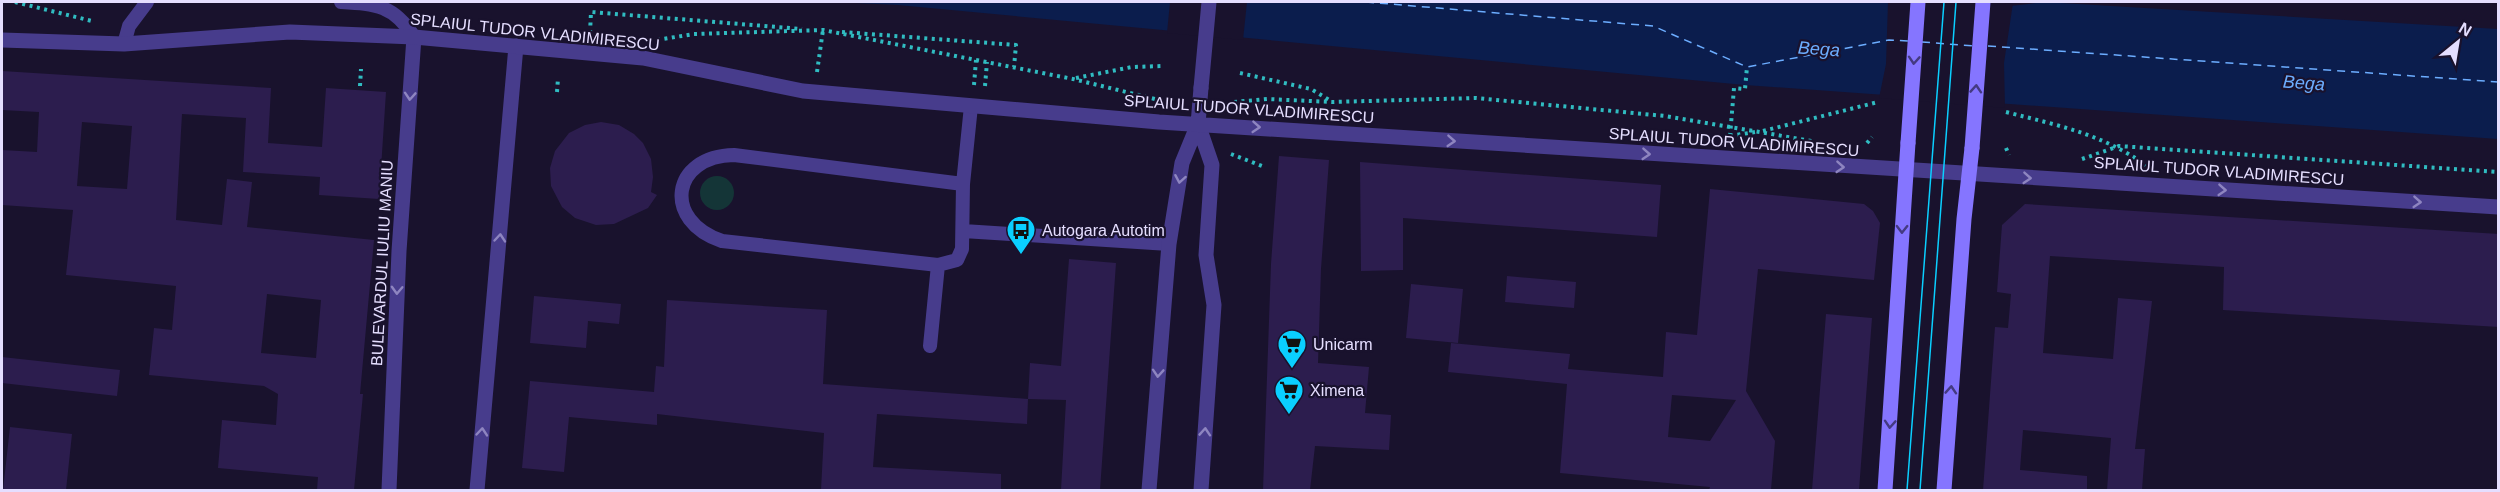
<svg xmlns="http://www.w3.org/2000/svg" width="2500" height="492" font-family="Arial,sans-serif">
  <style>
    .green { fill: #143537 }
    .water { fill: #0b1d4d }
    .pier { fill: #19122d }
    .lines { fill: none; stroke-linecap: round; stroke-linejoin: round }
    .ferry { stroke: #6cadff; stroke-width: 1.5; stroke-dasharray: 8 6; stroke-linecap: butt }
    .building { fill: #2c1d4e; fill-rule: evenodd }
    .path { stroke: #30bcc1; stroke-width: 4; stroke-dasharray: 3 4.5; stroke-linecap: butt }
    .service { stroke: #473c8c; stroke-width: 14 }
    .minor { stroke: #473c8c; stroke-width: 15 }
    .tertiary { stroke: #473c8c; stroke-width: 15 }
    .secondary { stroke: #8575ff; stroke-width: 15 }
    .tram { stroke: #0acfff; stroke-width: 1.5 }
    .tertiary-bridge { stroke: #473c8c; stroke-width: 15 }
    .secondary-bridge { stroke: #8575ff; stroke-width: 15 }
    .oneway { stroke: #443a81 }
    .oneway2 { stroke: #8e85c0 }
    .labels { text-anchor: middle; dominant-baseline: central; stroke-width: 4.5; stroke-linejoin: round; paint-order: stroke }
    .street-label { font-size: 16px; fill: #e5deff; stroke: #19122d }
    .poi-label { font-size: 16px; fill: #e5deff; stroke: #19122d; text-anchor: start }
    .water-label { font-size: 18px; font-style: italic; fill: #6cadff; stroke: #19122d }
  </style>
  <rect width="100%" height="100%" fill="#19122d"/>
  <!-- green -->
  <path class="green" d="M700 193a17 17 0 1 1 34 0a17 17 0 1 1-34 0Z"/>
  <!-- water -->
  <path class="water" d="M835,2H1895C1942,15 1996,8 2044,2L2498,29V139L1745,85L898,5Z"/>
  <!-- pier -->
  <path class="pier" d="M1170,2H1247L1243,40L1167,33Z
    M1888,2L1990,6L2013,3L2004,63L2005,108L1879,98L1886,64Z"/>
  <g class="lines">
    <!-- ferry -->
    <path class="ferry" d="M1366,2L1653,26L1747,67L1889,40L1908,41
      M1922,42L1974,46
      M1988,46L2498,82"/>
  </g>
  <!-- building -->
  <path class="building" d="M2,71L271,88L268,143L322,147L326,88L386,92L379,199L319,195L320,177L243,172L246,118L182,114L176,220L222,225L227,179L252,182L247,227L374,240L360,394H363L354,490H317L318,477L218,468L222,420L276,425L278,394L264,386L149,375L154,328L172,330L176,286L66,275L73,210L2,205V150L37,152L39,112L2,110ZM82,122L132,126L127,189L77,186ZM267,294L321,300L316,358L261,353Z
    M601,122L619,125L634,134L643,143L651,159L653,177L651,192L657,195L648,208L614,224L596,225L575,218L562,207L551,186L550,168L555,151L569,133L585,125Z
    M1279,156L1329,160L1321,269L1318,363L1369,367L1365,413L1391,415L1389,450L1315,446L1310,490H1263L1271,264Z
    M1360,162L1661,185L1657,237L1403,218V270L1361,271Z
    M1710,189L1864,204L1873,211L1880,223L1874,280L1758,269L1746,391L1775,441L1771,490H1709L1710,487L1560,473L1568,371L1567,384L1448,372L1451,343L1570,354L1568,369L1663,377L1666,332L1697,335ZM1672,395L1736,400L1710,441L1668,437Z
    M2025,204L2499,234V327L2223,310L2224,267L2050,256L2043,353L2113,359L2118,298L2152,301L2135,449H2145L2142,490H2107L2111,438L2023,430L2020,470L2087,476V490H1983L1995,327L2008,328L2011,294L1997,292L2002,225Z
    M1069,259L1116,263L1100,490H1061L1066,400L1028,399L1030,363L1061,366Z
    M1507,276L1576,282L1574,308L1505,302Z
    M1411,284L1463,289L1458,343L1406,338Z
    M534,296L621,304L619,324L588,321L586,348L530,343Z
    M667,300L827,310L823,384L1028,399L1027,424L877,414L873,467L1001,474V490H821L824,433L657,414V425L569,417L564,472L522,468L530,381L654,392L656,366L664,367Z
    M1826,314L1872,318L1859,490H1812Z
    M2,357L120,370L117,396L2,383Z
    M10,427L72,434L66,490H3Z"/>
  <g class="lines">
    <!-- path -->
    <path class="path" d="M15,2L92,21
      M842,32L1016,45L1014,67
      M590,33L591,12L802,29
      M657,40L694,34L823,30L1073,79L1155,99
      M817,72L823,30
      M1240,73L1311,89L1331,101
      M1076,78L1132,67L1164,66
      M974,85L976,60
      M360,86L361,69
      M985,86L987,62
      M557,92L558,78
      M1234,102L1267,99L1332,102L1476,98L1665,116L1812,141
      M2006,112C2060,126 2099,133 2146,165
      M1763,131L1878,102
      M1730,136L1755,132
      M1730,136L1734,88L1745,89L1747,67
      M1867,143L1872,137
      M2006,148L2009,155
      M1231,154L1262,166
      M2082,159L2119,146L2498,172"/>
    <!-- service -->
    <path class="service" d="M341,2C376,4 394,5 414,37
      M124,44L129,26L147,2
      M963,184L734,155C671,156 662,221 722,241L938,265L957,260L962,249L963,184L971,106
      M963,231L1169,244
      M930,346L938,265"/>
    <!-- minor -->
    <path class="minor" d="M1198,124L1212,165L1206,255L1214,305L1201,490
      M389,490L399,251L414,37
      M477,490L516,46
      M1149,490L1169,244L1182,163L1198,124"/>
    <!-- tertiary -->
    <path class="tertiary" d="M2,40L124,44L290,32L414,37L643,58L803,91L1159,122L2498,207
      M1198,124L1201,88"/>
    <!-- secondary -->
    <path class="secondary" d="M1885,490L1908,143
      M1944,490L1964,219L1972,148"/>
    <!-- tram -->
    <path class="tram" d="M1907,490L1944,2
      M1920,490L1956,2"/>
    <!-- tertiary-bridge -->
    <path class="tertiary-bridge" d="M1201,88L1209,2"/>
    <!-- secondary-bridge -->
    <path class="secondary-bridge" d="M1908,143L1918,2
      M1972,148L1983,2"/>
  </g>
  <!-- one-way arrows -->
  <defs><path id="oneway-chevron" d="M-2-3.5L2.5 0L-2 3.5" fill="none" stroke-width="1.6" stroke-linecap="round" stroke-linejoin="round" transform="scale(1.5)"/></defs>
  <g class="oneway">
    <use href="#oneway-chevron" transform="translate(1914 60) rotate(94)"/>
    <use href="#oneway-chevron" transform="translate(1976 89) rotate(-86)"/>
    <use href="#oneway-chevron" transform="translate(1902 229) rotate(91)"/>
    <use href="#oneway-chevron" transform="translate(1951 390) rotate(-86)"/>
    <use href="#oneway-chevron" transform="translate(1890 424) rotate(94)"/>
  </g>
  <g class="oneway2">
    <use href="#oneway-chevron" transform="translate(410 96) rotate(94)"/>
    <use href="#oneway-chevron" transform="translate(1256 127) rotate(4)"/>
    <use href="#oneway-chevron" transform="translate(1451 141) rotate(4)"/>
    <use href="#oneway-chevron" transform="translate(1646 154) rotate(4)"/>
    <use href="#oneway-chevron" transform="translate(1840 167) rotate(4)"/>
    <use href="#oneway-chevron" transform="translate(2027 178) rotate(4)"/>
    <use href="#oneway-chevron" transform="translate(1180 179) rotate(100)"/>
    <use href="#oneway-chevron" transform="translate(2222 190) rotate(4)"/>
    <use href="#oneway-chevron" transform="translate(2417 202) rotate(4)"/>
    <use href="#oneway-chevron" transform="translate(500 238) rotate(-85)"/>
    <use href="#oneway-chevron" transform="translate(397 290) rotate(92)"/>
    <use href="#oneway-chevron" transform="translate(1158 373) rotate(94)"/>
    <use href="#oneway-chevron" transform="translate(482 432) rotate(-85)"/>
    <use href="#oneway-chevron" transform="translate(1205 432) rotate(-86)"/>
  </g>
  <!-- icons -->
  <defs>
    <g id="bus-pin" transform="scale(1.5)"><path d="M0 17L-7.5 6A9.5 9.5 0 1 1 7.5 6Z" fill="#0acfff" stroke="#19122d"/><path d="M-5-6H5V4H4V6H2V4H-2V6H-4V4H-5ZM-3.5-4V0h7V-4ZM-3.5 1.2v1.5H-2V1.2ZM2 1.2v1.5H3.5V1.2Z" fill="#111"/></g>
    <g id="supermarket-pin" transform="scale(1.5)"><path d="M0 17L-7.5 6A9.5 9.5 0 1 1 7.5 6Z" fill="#0acfff" stroke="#19122d"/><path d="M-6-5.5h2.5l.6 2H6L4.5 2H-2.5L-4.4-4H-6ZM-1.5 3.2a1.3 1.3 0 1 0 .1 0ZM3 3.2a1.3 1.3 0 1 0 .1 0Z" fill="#111"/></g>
  </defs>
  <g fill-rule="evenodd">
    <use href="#bus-pin" x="1021" y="230"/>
    <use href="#supermarket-pin" x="1292" y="344"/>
    <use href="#supermarket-pin" x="1289" y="390"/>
  </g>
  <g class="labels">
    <!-- street labels -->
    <g class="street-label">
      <text transform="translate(535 32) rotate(6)">SPLAIUL TUDOR VLADIMIRESCU</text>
      <text transform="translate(1249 109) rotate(4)">SPLAIUL TUDOR VLADIMIRESCU</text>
      <text transform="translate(1734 142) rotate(4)">SPLAIUL TUDOR VLADIMIRESCU</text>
      <text transform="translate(2219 171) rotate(4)">SPLAIUL TUDOR VLADIMIRESCU</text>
      <text transform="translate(382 263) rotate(-87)">BULEVARDUL IULIU MANIU</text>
    </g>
    <!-- poi labels -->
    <g class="poi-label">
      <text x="1042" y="230">Autogara Autotim</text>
      <text x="1313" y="344">Unicarm</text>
      <text x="1310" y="390">Ximena</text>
    </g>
    <!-- water labels -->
    <g class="water-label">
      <text transform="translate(1819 49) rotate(4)">Bega</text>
      <text transform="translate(2304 83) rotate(4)">Bega</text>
    </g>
  </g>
  <!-- border -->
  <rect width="2500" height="492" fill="none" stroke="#e5deff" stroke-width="6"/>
  <!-- north arrow -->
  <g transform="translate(2458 42) rotate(30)" stroke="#19122d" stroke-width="4.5" paint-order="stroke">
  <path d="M0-4.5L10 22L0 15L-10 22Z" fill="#e5deff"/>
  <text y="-9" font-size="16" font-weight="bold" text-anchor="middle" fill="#e5deff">N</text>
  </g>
</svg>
